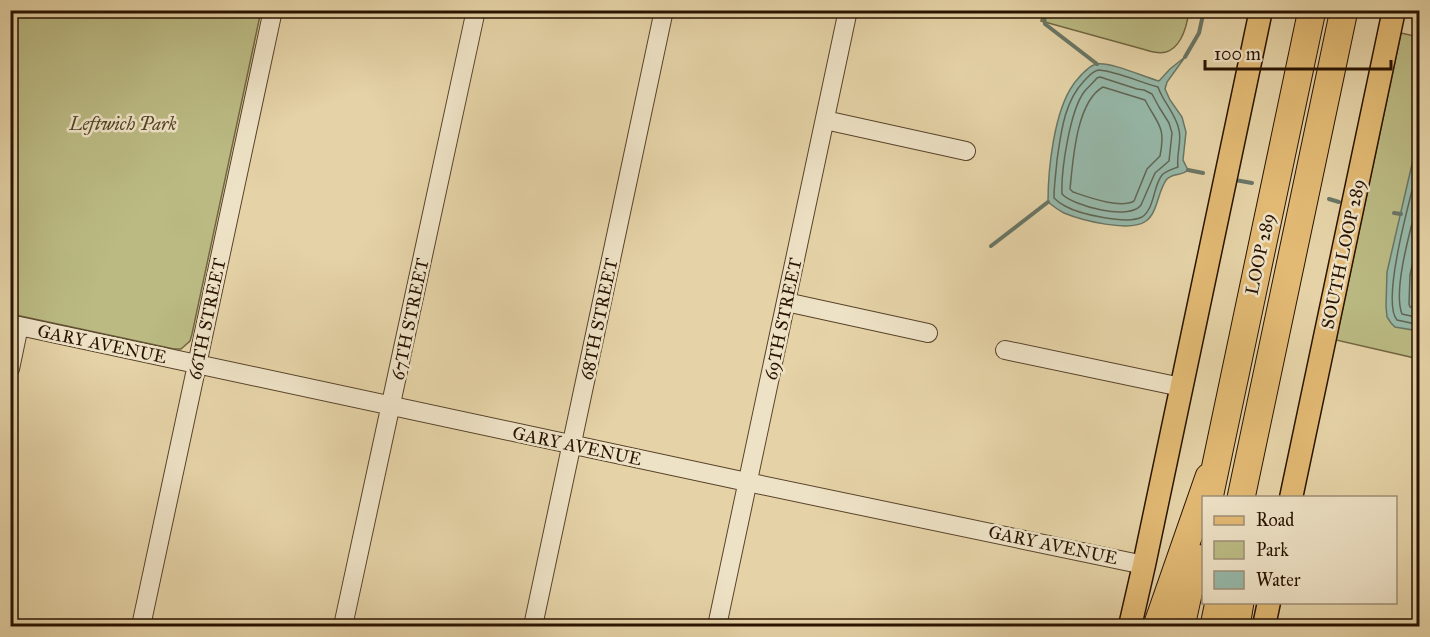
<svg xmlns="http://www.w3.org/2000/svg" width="1430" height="637" font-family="'IM FELL Great Primer',serif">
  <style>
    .green { fill: #bbba83; stroke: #726642; stroke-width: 1.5 }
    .water { fill: #96b8a9; stroke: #6a7665; stroke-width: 1.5 }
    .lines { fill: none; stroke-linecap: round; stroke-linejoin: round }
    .shore { stroke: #606654; stroke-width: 1.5 }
    .stream { stroke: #6a7665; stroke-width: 4 }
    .minor-casing { stroke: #58432a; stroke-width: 20 }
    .major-casing { stroke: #291300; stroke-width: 25 }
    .highway-casing { stroke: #291300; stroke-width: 29 }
    .minor { stroke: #eee2c6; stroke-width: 18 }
    .major { stroke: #e2ba74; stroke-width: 22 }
    .highway { stroke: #e2ba74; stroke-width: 27 }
    .labels { text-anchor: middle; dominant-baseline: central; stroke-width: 5; stroke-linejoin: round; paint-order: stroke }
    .park-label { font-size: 18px; font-style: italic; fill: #554527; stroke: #eee2c6 }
    .street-label { font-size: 18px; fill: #291300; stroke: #eee2c6 }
  </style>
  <rect width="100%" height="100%" fill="#e5d3a7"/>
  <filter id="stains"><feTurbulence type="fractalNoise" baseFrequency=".00333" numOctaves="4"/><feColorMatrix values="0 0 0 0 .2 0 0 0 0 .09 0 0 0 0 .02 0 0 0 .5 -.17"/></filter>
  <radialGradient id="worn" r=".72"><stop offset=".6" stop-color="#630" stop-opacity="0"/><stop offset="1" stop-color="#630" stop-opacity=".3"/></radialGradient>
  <!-- green -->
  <path class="green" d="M11,10L261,11L192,334L190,341L181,349H174L11,314Z
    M1044,10H1189V11C1187,25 1182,47 1166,52C1159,54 1152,52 1146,50L1041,21Z
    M1401,33L1419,37V359L1336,340Z"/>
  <!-- water -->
  <path class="water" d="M1185,57L1167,82L1165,89L1170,100L1182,117L1186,132L1183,160L1188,170C1182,176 1173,173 1167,179C1158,189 1158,213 1146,221C1130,233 1081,220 1064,213C1058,210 1053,206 1048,202C1048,169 1054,112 1073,85C1075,81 1079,78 1082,74C1087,70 1090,65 1097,64C1112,62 1144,77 1159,81L1170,69Z
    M1419,134V331L1395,327L1391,323L1387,317L1386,306L1387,272Z"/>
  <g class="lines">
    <!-- shore -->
    <path class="shore" d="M1099,70C1119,72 1139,82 1158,87C1163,102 1176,114 1179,130C1182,142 1176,155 1178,167C1173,169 1166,171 1162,175C1153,186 1155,208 1142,217C1127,225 1079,214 1065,206C1061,204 1057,201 1054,198C1054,185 1056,173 1057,160C1061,133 1064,102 1084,81C1089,76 1092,71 1099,70Z
      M1100,77L1137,89L1144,90L1152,94L1159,107L1169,123L1172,133L1169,161L1155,173L1141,205C1130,221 1073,206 1062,194C1061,170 1070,111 1084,92C1088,87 1093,83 1097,78Z
      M1103,87L1145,100C1158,125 1166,126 1160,156L1147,169L1134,201C1120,209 1088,197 1073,192L1070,189C1073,161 1076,102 1103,87Z
      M1420,160C1413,188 1380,301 1397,320L1420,325
      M1420,193C1413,221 1392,289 1402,314L1420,318
      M1420,233L1410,275L1409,304L1410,307L1420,308"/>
    <!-- stream -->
    <path class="stream" d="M1043,10L1045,24L1097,64
      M1185,57L1199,33L1204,10
      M1188,170L1203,173
      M1235,180L1252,183
      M1329,199L1339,202
      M1394,213L1401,214
      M991,246L1048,202"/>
    <!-- minor casing -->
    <g class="minor-casing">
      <path id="minor" d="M825,120L966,151
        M786,302L928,333
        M10,324L747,482L1144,565
        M1005,350L1181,387
        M10,369L19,326
        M141,626L273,10
        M343,626L476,10
        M533,626L664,10
        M717,626L848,10"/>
    </g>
    <!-- major casing -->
    <g class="major-casing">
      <path id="major" d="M1291,498L1394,10
        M1130,626L1144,565L1261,10
        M1264,626L1269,602"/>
    </g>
    <!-- highway casing -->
    <g class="highway-casing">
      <path id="highway" d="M1209,498L1312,10
        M1241,498L1344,10
        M1157,626L1209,477
        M1181,626L1196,558
        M1214,626L1219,602
        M1236,626L1240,602"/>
    </g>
    <!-- minor -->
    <use href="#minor" class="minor"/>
    <!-- major -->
    <use href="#major" class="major"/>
    <!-- highway -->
    <use href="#highway" class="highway"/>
  </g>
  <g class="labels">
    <!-- park labels -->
    <g class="park-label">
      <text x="123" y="124">Leftwich Park</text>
    </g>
    <!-- street labels -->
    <g class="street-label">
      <text transform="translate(1260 254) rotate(-78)">LOOP 289</text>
      <text transform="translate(1343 254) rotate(-78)">SOUTH LOOP 289</text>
      <text transform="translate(207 319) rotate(-78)">66TH STREET</text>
      <text transform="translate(410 319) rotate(-78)">67TH STREET</text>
      <text transform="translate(599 319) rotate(-78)">68TH STREET</text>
      <text transform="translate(783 319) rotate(-78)">69TH STREET</text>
      <text transform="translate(102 344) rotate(12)">GARY AVENUE</text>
      <text transform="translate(577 446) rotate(12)">GARY AVENUE</text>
      <text transform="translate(1053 545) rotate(12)">GARY AVENUE</text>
    </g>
  </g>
  <!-- margin -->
  <rect width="1430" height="637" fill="none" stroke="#e5d3a7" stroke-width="36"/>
  <rect x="12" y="12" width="1406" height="613" fill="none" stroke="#291300" stroke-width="3"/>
  <rect x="18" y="18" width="1394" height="601" fill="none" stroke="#291300" stroke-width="1.5"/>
  <!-- legend -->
  <rect x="1202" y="496" width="195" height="108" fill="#eee2c6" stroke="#9f8f77" stroke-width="1.5"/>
  <rect x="1214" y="516" width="30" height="9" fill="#e2ba74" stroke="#9f8f77" stroke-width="1.5"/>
  <text x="1256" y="526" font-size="18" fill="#291300">Road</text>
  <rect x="1214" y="541" width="30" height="18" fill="#bbba83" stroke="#9f8f77" stroke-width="1.5"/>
  <text x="1256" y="556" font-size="18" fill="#291300">Park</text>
  <rect x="1214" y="571" width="30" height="18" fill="#96b8a9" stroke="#9f8f77" stroke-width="1.5"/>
  <text x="1256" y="586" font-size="18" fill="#291300">Water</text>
  <!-- scale -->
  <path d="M1205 60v9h186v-9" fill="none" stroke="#291300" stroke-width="3"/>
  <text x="1214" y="60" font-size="18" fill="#291300" stroke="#eee2c6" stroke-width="4.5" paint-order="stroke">100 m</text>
  <rect width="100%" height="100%" filter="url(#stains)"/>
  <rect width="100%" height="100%" fill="url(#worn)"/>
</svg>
